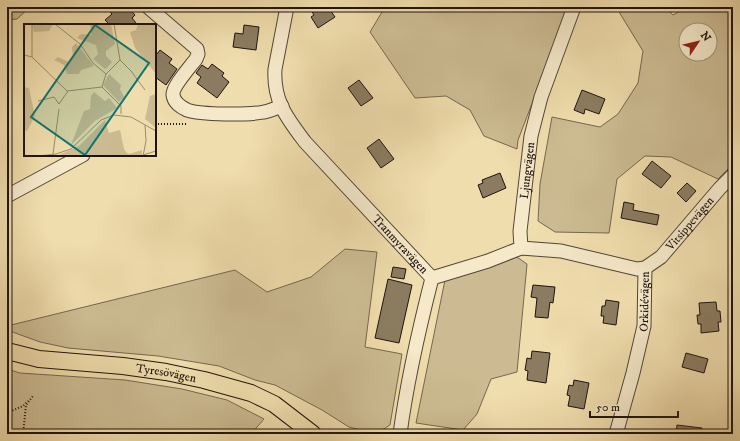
<svg xmlns="http://www.w3.org/2000/svg" width="740" height="441" font-family="'IM FELL DW Pica',serif">
  <style>
    .green { fill: #ccbb92; stroke: #756750; fill-rule: evenodd }
    .building { fill: #8b7c61; stroke: #1e130e }
    .lines { fill: none; stroke-linecap: round; stroke-linejoin: round }
    .minor-casing { stroke: #524636; stroke-width: 15 }
    .major-casing { stroke: #1e130e; stroke-width: 18 }
    .path { stroke: #1e130e; stroke-width: 2; stroke-dasharray: 1 2; stroke-linecap: butt }
    .minor { stroke: #f5e9ca; stroke-width: 13 }
    .major { stroke: #f0ddad; stroke-width: 16 }
    .labels { text-anchor: middle; dominant-baseline: central; stroke-width: 4; stroke-linejoin: round; paint-order: stroke }
    .street-label { font-size: 12px; fill: #1e130e; stroke: #f5e9ca }
    .inset-road { fill: none; stroke: #9c8c6d; stroke-width: 1 }
    .view { fill: #0f766e; fill-opacity: 0.15; stroke: #0f766e; stroke-width: 2 }
    .inset-edge { fill: none; stroke: #1e130e; stroke-width: 2 }
  </style>
  <rect width="100%" height="100%" fill="#f0ddad"/>
  <filter id="stains"><feTurbulence type="fractalNoise" baseFrequency=".005" numOctaves="4"/><feColorMatrix values="0 0 0 0 .2 0 0 0 0 .09 0 0 0 0 .02 0 0 0 .5 -.17"/></filter>
  <radialGradient id="worn" r=".72"><stop offset=".6" stop-color="#630" stop-opacity="0"/><stop offset="1" stop-color="#630" stop-opacity=".3"/></radialGradient>
  <!-- green -->
  <path class="green" d="M7,7H30L17,19L7,20Z
    M385,7H569L518,140L517,149L484,136L470,110L446,96L415,98L370,32Z
    M616,7H665L673,15L687,7H733V164L718,179L671,157L645,156L617,179L609,233L555,232L538,221L540,184L552,117L600,127L618,114L638,83L643,51ZM686,30H710V54H686Z
    M345,249L377,252L365,347L402,354L390,425L376,434L349,427L322,410L275,385L255,380L219,366L158,356L68,348L40,342L7,330V326L235,270L267,292L311,277Z
    M511,253L527,264L517,372L491,379L477,414L463,430L416,423L446,275Z
    M7,369L20,373L125,380L182,389L227,400L264,419L251,434H7Z"/>
  <!-- building -->
  <path class="building" d="M110,7H128L135,15L132,18L136,23L133,25H110L105,20L112,14L108,9Z
    M309,7H328L335,17L318,28L311,17L314,15Z
    M244,25L259,27L256,50L233,47L235,33L243,34Z
    M160,50L172,59L169,63L177,69L166,85L155,77V55H156Z
    M212,64L224,73L222,76L229,82L217,98L197,83L201,77L196,73L202,65L208,69Z
    M359,80L373,98L361,106L348,88Z
    M582,90L605,99L599,114L585,109L584,114L574,110Z
    M379,139L394,159L381,168L367,148Z
    M652,161L671,176L661,188L642,174Z
    M500,173L506,188L483,198L478,185L483,183L482,180Z
    M687,183L696,191L686,202L677,193Z
    M624,202L634,204L633,210L659,215L657,225L621,218Z
    M393,267L406,269L404,279L391,277Z
    M388,279L412,285L399,343L375,338Z
    M533,285L555,287L553,303L550,302L548,318L535,317L537,298L531,297Z
    M606,300L619,302L616,325L603,323L604,316H601L602,306H605Z
    M716,302L717,311H720L721,322H718L719,331L701,333V324H698L697,315H700L699,303Z
    M532,351L550,353L546,383L527,380L528,371L525,370L527,358L531,359Z
    M686,353L708,359L704,373L682,367Z
    M574,380L589,383L584,409L568,406L570,396L567,395L569,385L573,386Z
    M677,425L702,428L701,434H676Z"/>
  <g class="lines">
    <!-- minor casing -->
    <g class="minor-casing">
      <g id="minor">
        <path d="M148,7L197,49L198,54L196,59C190,67 172,87 173,95C174,103 181,107 187,110C201,115 249,115 264,112C270,111 276,108 282,106"/>
        <path id="s1" d="M287,7L275,69C273,101 287,118 305,142L432,278C419,329 407,381 400,434"/>
        <path d="M7,196L83,155"/>
        <path id="s2" d="M521,248L561,251L637,269L645,268L661,257L720,188L733,175"/>
        <path id="s3" d="M432,278L488,261L521,248L520,231L531,136L541,97L574,7"/>
        <path id="s4" d="M616,434L633,373L644,326L645,268"/>
      </g>
    </g>
    <!-- major casing -->
    <g class="major-casing">
      <g id="major">
        <path id="s5" d="M7,351L39,359L123,366L166,372L204,380L251,393L274,404L313,434"/>
      </g>
    </g>
    <!-- path -->
    <path class="path" d="M155,124H188
      M7,413L23,406L28,401
      M23,434L26,405L33,396"/>
    <!-- minor -->
    <use href="#minor" class="minor"/>
    <!-- major -->
    <use href="#major" class="major"/>
  </g>
  <g class="labels">
    <!-- street labels -->
    <g class="street-label">
      <text stroke="none"><textPath href="#s3" startOffset="172">Ljungvägen</textPath></text>
      <text stroke="none"><textPath href="#s2" startOffset="190">Vitsippevägen</textPath></text>
      <text stroke="none"><textPath href="#s1" startOffset="284">Tranmyravägen</textPath></text>
      <text stroke="none"><textPath href="#s4" startOffset="136">Orkidévägen</textPath></text>
      <text stroke="none"><textPath href="#s5" startOffset="161">Tyresövägen</textPath></text>
    </g>
  </g>
  <!-- overview -->
  <g transform="translate(24 24)">
    <rect width="132" height="132" fill="#f0ddad"/>
    <path d="M8,0H29L25,7L10,8ZM64,0H87L91,20L82,27V32L88,38L83,44L81,45L69,35L74,30L72,21L53,14L57,10L67,11V3ZM114,0H132V50L111,24L106,8L112,6ZM52,19L70,42L57,46L55,50H43L40,41L30,36L34,33L45,38L49,33L48,23ZM85,50L97,61L96,65L100,73L95,78L79,61ZM132,61V104L121,95L126,72L132,70ZM0,63L5,64L11,92L3,107L0,106ZM70,68L81,77L85,74L93,84L71,97L47,121L60,87L66,85L67,72ZM81,96L85,109L96,106L100,125L103,129L105,130L118,126V132H33L55,122Z" fill="#ccbb92"/>
    <path class="inset-road" d="M8,0V33M31,0L56,20L69,39L82,50L78,63M90,0L96,36M0,31L8,33L43,67L78,63L97,82V90M96,36L107,47L121,66M82,50L96,36M14,77L30,73L35,80L44,67M29,130L35,85M119,131L132,127M14,132L32,130L47,125L77,96L90,91L107,93L132,107M119,132L122,117L121,101"/>
    <path class="view" d="M71,1L125,39L61,131L7,93Z"/>
    <rect width="132" height="132" class="inset-edge"/>
  </g>
  <!-- margin -->
  <rect width="740" height="441" fill="none" stroke="#f0ddad" stroke-width="24"/>
  <rect x="8" y="8" width="724" height="425" fill="none" stroke="#1e130e" stroke-width="2"/>
  <rect x="12" y="12" width="716" height="417" fill="none" stroke="#1e130e"/>
  <!-- north arrow -->
  <g transform="translate(698 42) rotate(55)"><circle r="19" fill="#f5e9ca" stroke="#9f937f"/>
  <path d="M0-3L7 15L0 10L-7 15Z" fill="#8f2418"/>
  <text y="-6" font-size="11" font-weight="bold" text-anchor="middle" fill="#1e130e">N</text>
  </g>
  <!-- scale -->
  <path d="M590 411v6h88v-6" fill="none" stroke="#1e130e" stroke-width="2"/>
  <text x="596" y="411" font-size="12" fill="#1e130e" stroke="#f5e9ca" stroke-width="3" paint-order="stroke">50 m</text>
  <rect width="100%" height="100%" filter="url(#stains)"/>
  <rect width="100%" height="100%" fill="url(#worn)"/>
</svg>
